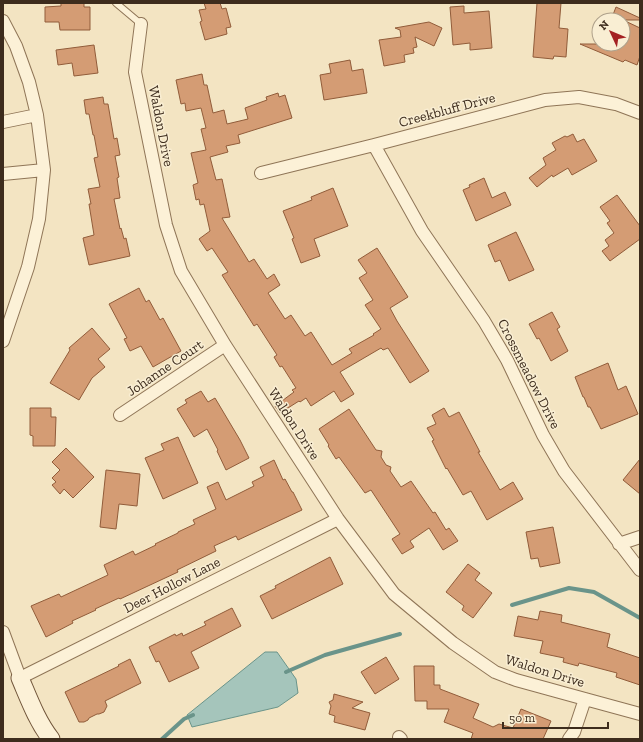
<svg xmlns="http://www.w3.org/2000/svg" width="643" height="742" font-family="'Zilla Slab',serif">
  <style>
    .water { fill: #a5c5bb; stroke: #6a948a }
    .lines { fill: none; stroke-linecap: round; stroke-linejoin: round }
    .stream { stroke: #6a948a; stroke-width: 4 }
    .building { fill: #d49c74; stroke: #915c3a }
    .lane-casing { stroke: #8f7557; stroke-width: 8 }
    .street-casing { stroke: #8f7557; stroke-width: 14 }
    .secondary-casing { stroke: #71553a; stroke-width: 19 }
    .lane { stroke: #fcf1d7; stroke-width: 6 }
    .street { stroke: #fcf1d7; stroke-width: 12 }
    .secondary { stroke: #fcf1d7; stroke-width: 17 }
    .labels { text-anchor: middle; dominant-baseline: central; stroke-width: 3; stroke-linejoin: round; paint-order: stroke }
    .street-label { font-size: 14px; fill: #3d2c1d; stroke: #f9eed3 }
  </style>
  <rect width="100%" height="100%" fill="#f3e4c2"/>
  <!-- water -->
  <path class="water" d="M265,652H277L296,679L298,693L278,707L192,727L187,715Z"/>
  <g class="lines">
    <!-- stream -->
    <path class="stream" d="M512,605L569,588L594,592L640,618
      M286,672L325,655L400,634
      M162,739L184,719L193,715"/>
  </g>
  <!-- building -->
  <path class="building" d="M61,3H84V7H90V30H60L59,22H45V7L61,6Z
    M204,3H220L222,9L226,8L231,27L226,28L227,34L205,40L200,22L202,21L199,10L206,9Z
    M537,3H561L559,28L568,29L566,57L554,56L553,59L533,57Z
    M464,6V13L489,11L492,48L470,50V43L453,45L450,7Z
    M616,7L640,18V20H611Z
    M623,20L640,28V56L637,65L625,60L623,62L580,44H623Z
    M429,22L442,28L434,46L415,37L417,47L413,48L414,53L404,55L405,62L384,66L379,40L401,37L400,30L395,28Z
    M94,45L98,73L74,76L72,63L58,65L56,50Z
    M350,60L352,71L363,69L367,93L324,100L320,75L331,73L329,64Z
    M202,74L204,85H207L213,113L224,110L227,124L248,119L245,108L267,100L266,97L278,93L279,97L285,95L292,118L238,135L240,143L226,146L228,152L210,157L216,180L222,179L230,217L222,218L249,262L254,259L267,279L274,274L280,285L268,293L285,319L291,315L305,336L311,332L332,365L352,353L349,349L374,335L373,334L381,329L365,305L373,300L359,278L367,273L358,260L377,248L408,297L390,308L397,321L429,371L410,383L388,348L383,350L381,348L340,372L354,394L341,402L334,391L311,406L306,398L300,402L299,401L280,413L275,406L294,392L292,390L296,388L282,366L280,367L274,357L277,355L257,324L254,326L222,275L228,272L212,248L207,251L199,239L210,231L204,204L200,205L199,199L196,200L193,185L198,183L191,153L206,150L201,129L206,128L201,108L186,111L185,103L181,104L176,80Z
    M103,97L104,104H108L114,139L117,138L120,155L115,156L119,177L117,178L120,198L114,199L120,229L121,228L124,239L126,238L130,256L89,265L83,238L94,235L89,204H91L88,189L100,187L94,158L98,157L94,135H93L89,114H86L84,100Z
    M573,134L577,142L584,139L597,161L572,175L568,168L553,177L552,175L537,187L529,178L546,165L543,158L556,150L552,143L565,136L567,137Z
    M484,178L492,198L505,192L511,205L476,221L463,190L470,187L469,185Z
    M333,188L348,226L314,239L320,256L301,263L292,239L294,238L283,211L312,200L311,197Z
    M617,195L640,226V239L610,261L602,251L609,246L605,240L614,233L607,223L610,221L600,207Z
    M516,232L534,270L509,281L500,260L495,262L488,245Z
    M139,288L146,302L149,300L160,320L163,318L181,351L153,367L141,346L130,351L124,339L127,338L109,304Z
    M552,312L560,327L557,329L568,351L551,361L539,338L537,339L529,324Z
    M92,328L110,349L98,359L105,367L92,378L79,400L50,383L70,350L69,348Z
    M608,363L618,390L626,386L638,414L601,429L590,407H588L584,397H583L575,377Z
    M201,391L208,402L215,398L240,440L249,458L226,470L217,451L218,450L207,429L194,437L177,409L187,403L185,400Z
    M30,408H51V417H56L55,446H33V436L30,435Z
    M444,408L449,417L459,412L480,452H478L500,490L513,482L523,499L487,520L471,491L463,495L447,468L446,469L432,441L434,440L427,428L436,424L432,415Z
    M349,409L376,450L382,451L381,457L386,465L391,467L390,471L401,487L411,481L433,513L435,512L446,530L449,528L458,541L443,550L429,528L410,541L414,547L402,554L392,539L400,534L371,490L365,493L339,457L336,459L328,446L329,445L319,429Z
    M178,437L198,483L163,499L145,458L164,450L161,444Z
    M66,448L94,477L73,498L64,489L60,494L52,485L56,482L52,478L60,470L52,462Z
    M640,459V494L623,480Z
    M274,460L283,480L285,479L292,492H293L302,510L238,540L236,536L214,546L216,551L177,570L178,572L120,599L119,598L95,609L96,610L72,621L73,623L46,637L31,606L59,594L61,597L108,575L104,565L133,551L135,555L156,545L155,544L178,533V532L195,524L193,520L216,509L207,487L218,482L226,500L254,486L252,482L264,476L260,467Z
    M106,470L140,474L137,506L119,504L116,529L100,527Z
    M553,527L560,563L540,567L538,558L531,559L526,532Z
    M330,557L343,584L272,619L260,596L276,588L275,586Z
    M468,564L480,573L475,580L492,593L473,618L462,610L464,606L446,592Z
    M232,608L241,626L191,652L199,668L169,682L159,661L156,662L149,647L175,634L176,636L182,633L183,636L206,625L204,622Z
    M540,611L562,615L561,622L610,634L607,647L640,658V685L616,677L617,673L579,663L578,666L563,662L564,658L540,653L543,641L514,636L518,616L538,620Z
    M386,657L399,679L375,694L361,672Z
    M130,659L141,683L105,701L107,706L104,712L99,714H97L89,718L88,720L84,722H79L65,692L119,666L118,665Z
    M414,666H434V685H440V689L479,704L473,718L493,727L499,724L513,728L521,709L551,721L543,739H471L473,733L444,722L449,709H427V701H415Z
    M334,694L363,702L352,708L370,713L365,730L334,722L335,716L329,714L331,706L329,702L333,700Z"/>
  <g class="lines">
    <!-- lane casing -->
    <g class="lane-casing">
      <path id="lane" d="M116,3L141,24"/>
    </g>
    <!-- street casing -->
    <g class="street-casing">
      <path id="street" d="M3,21L16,46L29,82L37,115L44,170L39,219L28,267L3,341
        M141,24L135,72L166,225L181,271L225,345L338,519L394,594L453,643L495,672L516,680L585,699L640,714
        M3,122L37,115
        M374,145L422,231L484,321L507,360L543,435L564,471L640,570
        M261,173L374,145L545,100L579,97L616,104L640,113
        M3,174L44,170
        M120,415L225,345
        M619,544L640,537
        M3,632L20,678L338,519
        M399,737L401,739
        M569,739L574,732L585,699"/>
    </g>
    <!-- secondary casing -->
    <g class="secondary-casing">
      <path id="secondary" d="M20,678C29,699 37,721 51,739"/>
    </g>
    <!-- lane -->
    <use href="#lane" class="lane"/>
    <!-- street -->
    <use href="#street" class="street"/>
    <!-- secondary -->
    <use href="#secondary" class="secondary"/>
  </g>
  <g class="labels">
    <!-- street labels -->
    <g class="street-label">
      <text transform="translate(447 110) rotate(-15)">Creekbluff Drive</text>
      <text transform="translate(161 126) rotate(79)">Waldon Drive</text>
      <text transform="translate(165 368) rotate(-34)">Johanne Court</text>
      <text transform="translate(529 374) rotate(63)">Crossmeadow Drive</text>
      <text transform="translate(294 424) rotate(57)">Waldon Drive</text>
      <text transform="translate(172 585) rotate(-27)">Deer Hollow Lane</text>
      <text transform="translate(545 671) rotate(17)">Waldon Drive</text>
    </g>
  </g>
  <!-- border -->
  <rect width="643" height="742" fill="none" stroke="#3d2c1d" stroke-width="8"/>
  <!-- north arrow -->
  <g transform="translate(611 32) rotate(314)"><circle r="19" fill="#f9eed3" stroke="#aea08a"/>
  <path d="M0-3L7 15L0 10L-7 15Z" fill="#a42122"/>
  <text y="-6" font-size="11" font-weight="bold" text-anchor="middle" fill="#3d2c1d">N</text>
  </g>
  <!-- scale -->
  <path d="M503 722v6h105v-6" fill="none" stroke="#3d2c1d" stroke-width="2"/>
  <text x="509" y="722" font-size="12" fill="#3d2c1d" stroke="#f9eed3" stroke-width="3" paint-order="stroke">50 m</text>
</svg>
